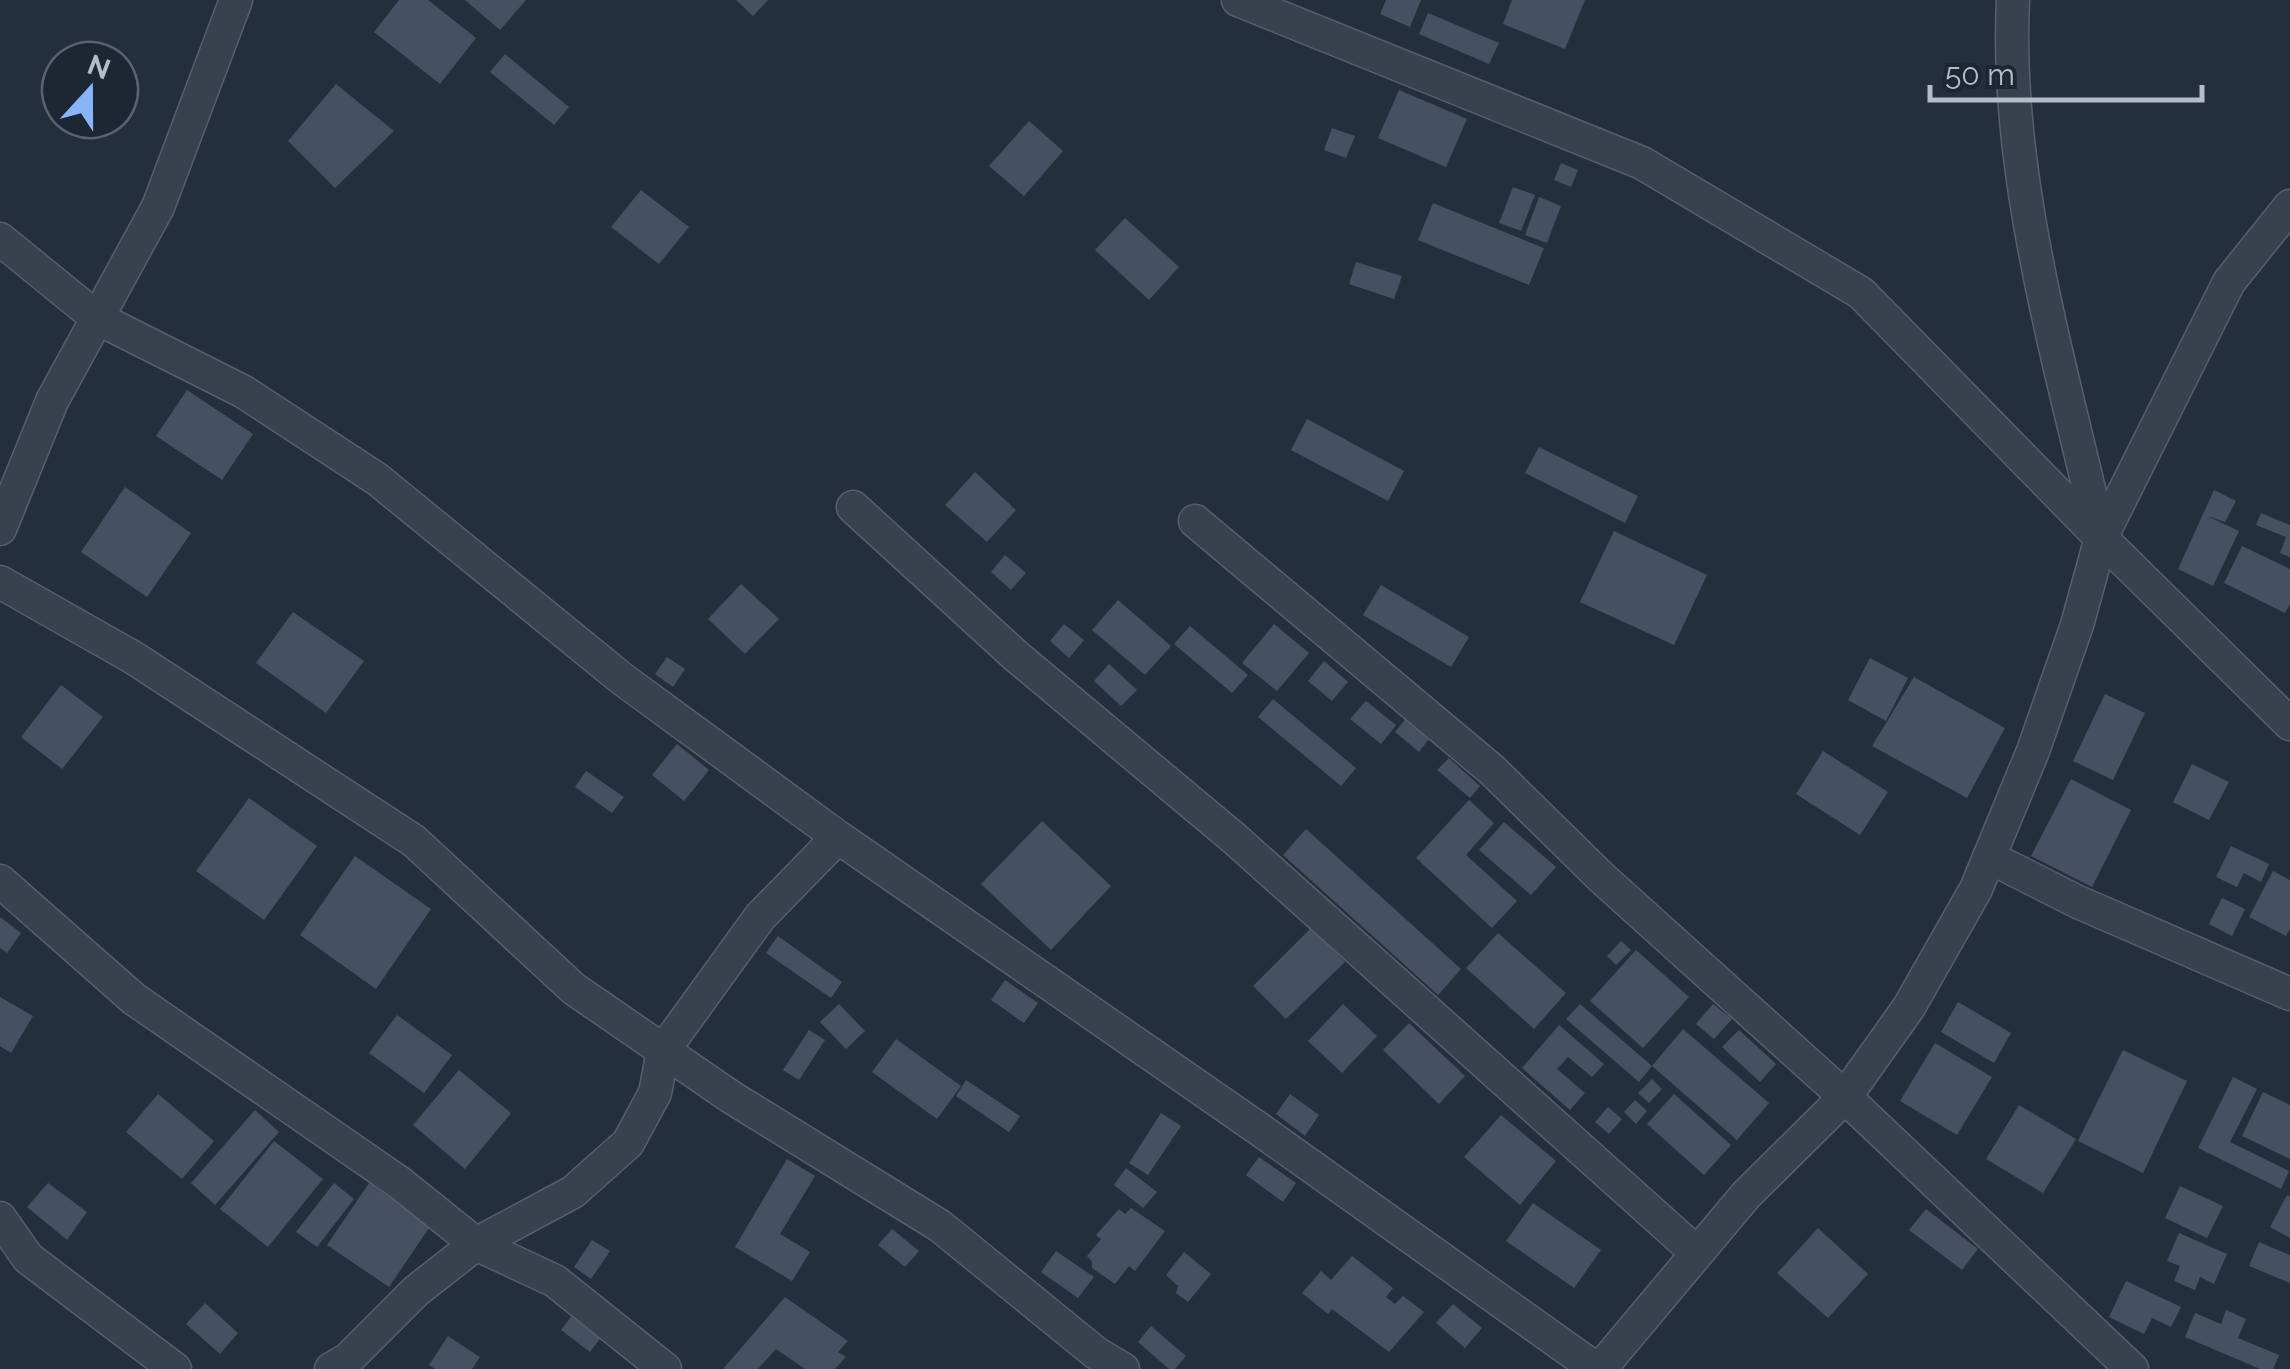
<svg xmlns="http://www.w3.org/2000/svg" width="2290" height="1369" font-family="Raleway,sans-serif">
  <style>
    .building { fill: #455162 }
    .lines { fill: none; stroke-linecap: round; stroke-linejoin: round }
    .street-casing { stroke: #565f6c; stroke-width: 35 }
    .street { stroke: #38414e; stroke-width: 32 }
  </style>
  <rect width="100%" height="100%" fill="#242f3e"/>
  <!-- building -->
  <path class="building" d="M399,0H428L476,38L440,84L374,32Z
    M465,0H526L500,30Z
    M736,0H768L753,16Z
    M1386,0H1421L1410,27L1380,14Z
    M1512,0H1585L1565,49L1503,24Z
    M1428,13L1499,43L1489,64L1419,34Z
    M505,54L569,107L554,125L490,72Z
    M336,84L394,131L335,188L288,141Z
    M1399,90L1467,119L1446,167L1378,138Z
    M1029,121L1063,151L1024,196L989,166Z
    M1332,128L1355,136L1346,158L1324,150Z
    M1561,163L1578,170L1571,187L1554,180Z
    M1513,187L1535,195L1521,231L1499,223Z
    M641,190L689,227L659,264L611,227Z
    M1539,197L1561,206L1547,243L1525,235Z
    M1433,203L1544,248L1529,285L1418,240Z
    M1125,218L1179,267L1149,300L1095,250Z
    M1356,262L1402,276L1394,299L1349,284Z
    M187,390L253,434L222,480L156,436Z
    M1307,419L1404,471L1388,501L1291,450Z
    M1539,447L1638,496L1625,523L1525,473Z
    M975,472L1016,510L987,542L945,505Z
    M125,487L191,533L147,597L81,552Z
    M2214,490L2236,501L2225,522L2207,516L2239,531L2213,586L2178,569Z
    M2261,513L2290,525V557L2280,553L2286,537L2256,525Z
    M1614,531L1707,575L1674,645L1580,602Z
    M2242,546L2290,569V604L2285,613L2224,583Z
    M1005,555L1026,573L1011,590L991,572Z
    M741,584L779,619L745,654L708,619Z
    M1381,585L1469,637L1451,667L1363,615Z
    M1118,600L1171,646L1145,675L1092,630Z
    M293,612L364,661L326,713L256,663Z
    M1064,624L1084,640L1069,658L1050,641Z
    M1274,624L1309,653L1277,691L1242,663Z
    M1190,626L1248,675L1232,693L1174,644Z
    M667,657L685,669L673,687L655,674Z
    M1870,658L1908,678L1886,721L1848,700Z
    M1324,661L1348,682L1332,701L1308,681Z
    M1109,664L1137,690L1121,706L1094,681Z
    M1914,677L2005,728L1967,798L1872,746Z
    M61,685L103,717L62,769L21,737Z
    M2105,694L2145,713L2113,780L2073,761Z
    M1273,699L1356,768L1341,786L1258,717Z
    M1366,701L1396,725L1381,744L1350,719Z
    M1407,717L1431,736L1419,752L1395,732Z
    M677,744L709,770L684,801L652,775Z
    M1823,751L1888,792L1860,835L1796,794Z
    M1449,758L1480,786L1470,798L1437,770Z
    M2192,764L2229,782L2209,820L2173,802Z
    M586,771L624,797L612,813L575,787Z
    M2071,779L2131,810L2092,887L2031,856Z
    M249,798L317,846L264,920L196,871Z
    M1469,800L1494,823L1466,855L1517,901L1492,928L1416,858Z
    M1042,821L1111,886L1051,950L981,884Z
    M1504,822L1556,867L1531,895L1479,850Z
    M1306,829L1461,969L1438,995L1283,855Z
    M2231,846L2269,864L2261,882L2244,873L2237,887L2216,877Z
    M355,856L431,909L376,989L300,935Z
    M2273,871L2290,880V929L2286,936L2249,917Z
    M2222,898L2245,909L2232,936L2209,924Z
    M0,917L21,933L7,953L0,948Z
    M1311,928L1345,962L1286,1019L1253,986Z
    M1498,933L1566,993L1534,1029L1466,968Z
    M778,936L842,982L831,998L766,953Z
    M1621,941L1631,950L1616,965L1607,956Z
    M1636,950L1689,997L1643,1048L1590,1001Z
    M1005,980L1038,1003L1024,1023L991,1000Z
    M0,997L33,1016L11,1053L0,1046Z
    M1958,1002L2011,1033L1994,1063L1941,1032Z
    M839,1004L865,1031L846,1049L820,1022Z
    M1343,1004L1377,1036L1342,1073L1308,1041Z
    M1580,1004L1652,1066L1639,1082L1566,1019Z
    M1713,1004L1732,1019L1714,1039L1696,1024Z
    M397,1015L452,1055L424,1093L369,1053Z
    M1409,1023L1465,1076L1439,1104L1383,1050Z
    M1559,1025L1604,1064L1592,1077L1568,1057L1557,1069L1585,1093L1570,1110L1522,1068Z
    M1683,1029L1769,1103L1737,1140L1652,1066Z
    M809,1030L825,1040L799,1080L783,1070Z
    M1739,1030L1776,1064L1760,1082L1722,1047Z
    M896,1039L961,1086L937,1119L872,1072Z
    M1935,1043L1992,1077L1957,1135L1900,1101Z
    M2123,1050L2187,1081L2143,1173L2078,1141Z
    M459,1070L511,1113L465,1169L413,1125Z
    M2233,1077L2257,1089L2230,1142L2289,1171L2281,1189L2198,1148Z
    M1652,1079L1662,1089L1649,1103L1638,1093Z
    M966,1080L1020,1116L1009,1132L956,1096Z
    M2263,1092L2290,1105V1159L2242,1136Z
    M158,1094L214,1141L182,1179L126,1132Z
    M1290,1094L1319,1115L1305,1136L1276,1114Z
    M1674,1094L1731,1145L1704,1175L1647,1124Z
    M1635,1100L1647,1111L1636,1124L1624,1112Z
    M2019,1105L2076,1139L2043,1193L1986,1159Z
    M1608,1107L1622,1119L1609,1134L1595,1122Z
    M255,1110L279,1132L215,1205L191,1183Z
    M1161,1113L1181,1126L1148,1175L1129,1163Z
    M1501,1115L1556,1161L1520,1205L1464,1157Z
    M274,1141L323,1179L268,1247L220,1209Z
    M1259,1157L1296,1183L1283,1202L1246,1175Z
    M787,1159L815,1176L780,1234L810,1252L792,1281L735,1247Z
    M1126,1168L1157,1192L1143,1208L1114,1185Z
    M48,1183L87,1212L67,1240L27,1207Z
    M334,1183L354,1199L317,1247L296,1232Z
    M369,1183L431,1225L389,1287L327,1245Z
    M2180,1186L2223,1206L2207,1238L2165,1218Z
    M2287,1195L2290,1196V1238L2270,1227Z
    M1533,1203L1601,1250L1574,1288L1506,1241Z
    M1131,1208L1165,1231L1135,1271L1129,1266L1115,1284L1092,1268V1262L1087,1256L1101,1239L1096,1235L1119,1209L1125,1214Z
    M1926,1209L1978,1249L1962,1270L1909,1230Z
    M1818,1228L1868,1274L1828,1318L1777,1273Z
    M892,1229L919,1251L905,1267L878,1245Z
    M2179,1233L2227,1254L2214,1284L2200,1277L2195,1290L2174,1281L2180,1266L2167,1261Z
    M592,1240L610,1251L591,1279L574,1267Z
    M2259,1242L2290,1255V1283L2249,1266Z
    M1056,1251L1094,1277L1078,1298L1041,1272Z
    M1184,1252L1211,1274L1188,1302L1176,1293L1178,1286L1166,1275Z
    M1352,1256L1393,1288L1386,1297L1395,1304L1403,1296L1424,1312L1389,1352L1332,1309L1328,1314L1302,1293L1321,1271L1331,1280Z
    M2126,1281L2181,1307L2171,1327L2152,1318L2144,1334L2109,1317Z
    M785,1297L848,1341L838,1352L846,1357L835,1369H805L776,1349L758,1369H723Z
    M205,1303L238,1333L220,1354L186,1324Z
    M1453,1304L1482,1328L1465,1348L1436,1323Z
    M2226,1310L2246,1319L2238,1338L2279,1355L2273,1369H2260L2185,1337L2195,1313L2221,1324Z
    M573,1314L602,1336L590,1352L561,1330Z
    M1151,1326L1186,1356L1175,1369H1169L1138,1342Z
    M448,1336L480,1357L472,1369H435L429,1365Z"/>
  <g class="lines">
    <!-- street casing -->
    <g class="street-casing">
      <path id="street" d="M1238,0L1642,163L1861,293L2101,538L2290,724
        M2013,0C2004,176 2061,365 2100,536
        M0,239L97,318L244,392L377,479L621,678L838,837L1259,1129L1596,1369
        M853,507L1016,656L1235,839L1697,1253
        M1195,521L1492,770L1601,877L1845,1097L2132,1369
        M0,529L52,401L158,207L236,0
        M0,582L134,658L414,841L574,989L731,1097L940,1226L1096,1353L1123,1369
        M1989,857L2078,902L2290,994
        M0,881L134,999L400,1183L476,1244L555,1281L665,1369
        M0,1218L28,1258L175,1369
        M331,1369L348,1359L416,1291L476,1244L573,1192L628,1143L655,1093L663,1051L760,917L838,837
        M1600,1369L1746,1195L1845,1097L1909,1007L1976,889L2033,751L2077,625L2101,538L2229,282L2290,206"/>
    </g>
    <!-- street -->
    <use href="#street" class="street"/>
  </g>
  <!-- north arrow -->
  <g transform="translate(90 90) rotate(21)"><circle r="48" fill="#1d2633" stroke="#59626f" stroke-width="2.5"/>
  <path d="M0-8L18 38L0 25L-18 38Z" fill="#8ab4f8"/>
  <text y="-15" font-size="28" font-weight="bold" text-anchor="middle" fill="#b4bcc9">N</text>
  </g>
  <!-- scale -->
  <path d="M1930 85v15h272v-15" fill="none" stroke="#b4bcc9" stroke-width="5"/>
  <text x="1945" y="85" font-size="30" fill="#b4bcc9" stroke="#1d2633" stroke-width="8" paint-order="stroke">50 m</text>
</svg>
